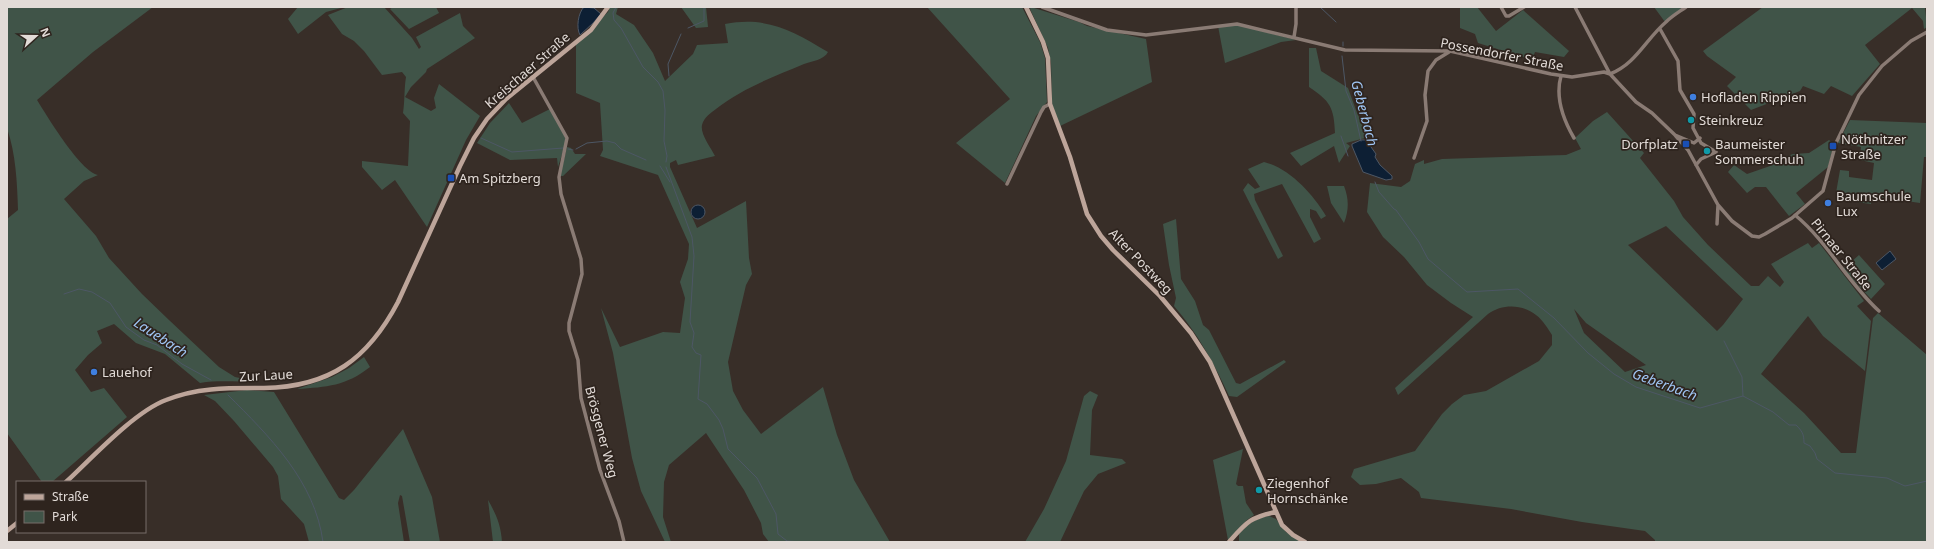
<svg xmlns="http://www.w3.org/2000/svg" width="1934" height="549" font-family="'Noto Sans',sans-serif">
  <style>
    .green { fill: #405448; fill-rule: evenodd }
    .water { fill: #0d1f34; stroke: #4d5765 }
    .lines { fill: none; stroke-linecap: round; stroke-linejoin: round }
    .stream { stroke: #4d5765; stroke-width: 1 }
    .street { stroke: #8a7b74; stroke-width: 3.5 }
    .secondary { stroke: #bda59a; stroke-width: 4.5 }
    .shop-dot { fill: #3f7fe0; stroke: #2e241e; stroke-width: 1.5 }
    .culture-dot { fill: #0f9aa8; stroke: #2e241e; stroke-width: 1.5 }
    .transit-dot { fill: #1a4fb4; stroke: #2e241e; stroke-width: 1.5 }
    .labels { text-anchor: middle; dominant-baseline: central; stroke-width: 3.5; stroke-linejoin: round; paint-order: stroke }
    .street-label { font-size: 13px; fill: #e2dbd7; stroke: #2e241e }
    .poi-label { font-size: 13px; fill: #e2dbd7; stroke: #2e241e; text-anchor: start }
    .water-label { font-size: 14px; font-style: italic; fill: #9fc5f3; stroke: #2e241e }
  </style>
  <rect width="100%" height="100%" fill="#382e28"/>
  <!-- green -->
  <path class="green" d="M7,7H153L93,52L37,100C47,116 81,172 98,175L84,181L64,199L96,236L109,258L142,294L169,320L219,367L235,377L258,382C238,382 219,380 200,383L165,354L136,343L114,324L97,331L102,343L88,355L75,370L91,392L104,388L127,417L52,482H42L7,433V219L18,210C17,182 16,155 7,128Z
    M298,7H340L341,8L326,12L298,34L288,19Z
    M348,7H384L412,38L419,49L421,47L416,37L460,13L463,26L475,38L427,69L426,72L411,87L405,97L431,111L436,108L434,98L439,84L480,116L466,140L427,227L395,180L382,190L362,167V161L408,166L410,121L403,113C405,100 404,89 406,77L402,72L382,75L364,51L354,41L342,34L328,15Z
    M393,7H436L439,13L409,29L390,9Z
    M610,7H618L616,14L634,25L653,53L665,81L693,54L697,45L728,43L725,24C767,16 793,31 828,52C824,60 812,61 804,64C773,77 743,88 716,109C711,113 704,117 702,125C700,134 711,148 715,156L678,165L676,160L670,163V167L697,228L746,201L749,258L752,274L746,285L728,362L733,391L743,410L761,434L823,387L837,435L854,480L890,542H769L763,534L761,523L744,490L706,433L669,465L664,482L663,517L671,542H665L641,491L632,458L613,353L601,308L620,347L663,332L680,333L685,298L680,282L688,259L689,244L658,175L600,156L603,150L600,103L576,93V43L608,12Z
    M681,7H706L708,27L696,28Z
    M927,7H1022L1040,42L1045,58L1047,102L1036,116L1005,183L956,143L1010,99Z
    M1031,7L1079,22L1087,26L1146,39L1152,82L1060,126L1052,104L1051,63L1048,48L1030,9Z
    M1460,7H1477L1496,31L1523,10L1569,51L1564,57L1535,52L1532,60L1478,43L1475,34L1460,28Z
    M1654,7H1686L1665,22Z
    M1763,7H1925L1927,27L1924,29L1923,21L1912,8L1865,45L1880,64L1852,96L1831,86L1824,94L1803,86L1800,91L1751,110L1727,86L1736,77L1707,56L1703,51Z
    M1238,25L1296,40L1281,42L1225,63L1218,26Z
    M1309,48H1316L1321,71L1348,88L1357,113L1369,137L1346,143L1350,146L1339,163L1334,146L1301,166L1290,153L1335,133C1334,107 1330,101 1309,87Z
    M509,103L522,123L550,109L565,135L566,142L558,167L557,158L510,160L477,143L490,123Z
    M1607,112L1644,153L1640,158L1674,201L1683,217L1708,245L1751,286H1759L1768,276L1780,287L1784,282L1771,264L1808,243L1812,248L1819,243L1864,301L1857,306L1871,321L1865,371L1823,336L1808,316L1761,374L1804,413L1841,453H1856L1873,318L1878,313L1927,355V542L1673,541L1655,542V540L1645,531L1582,522L1511,509L1421,498L1419,492L1401,478L1376,484L1360,485L1351,477L1354,469L1415,451L1442,414L1452,404L1464,395L1486,391L1539,361L1552,345V335C1548,329 1543,320 1536,315C1522,304 1502,304 1488,314L1398,395L1395,388L1473,317L1451,303L1427,285L1404,257L1383,237L1367,212L1370,183L1401,187L1410,181L1415,164L1424,160V164L1442,159L1566,155L1581,149L1575,138L1593,121ZM1666,226L1743,299L1723,325L1717,331L1628,245ZM1574,309L1586,323L1646,365L1625,372L1584,333Z
    M1850,120L1927,123V157H1924L1920,203L1872,196L1871,204L1848,201L1836,193L1840,170L1849,171V177L1872,180L1874,163L1860,160L1861,147L1838,143Z
    M1829,140L1834,144L1828,167L1796,193L1805,204L1789,216L1766,187H1755L1747,193L1728,172L1734,165L1747,174L1770,166L1775,160L1793,154L1809,153Z
    M567,147L571,148L575,154H586L563,176H560Z
    M1264,162C1289,168 1313,194 1326,216L1321,219L1316,211L1310,209V217L1321,239L1314,243L1282,184L1254,194L1255,200L1283,256L1278,259L1243,190L1248,183L1255,189L1260,187L1248,169Z
    M1327,186H1344C1349,199 1349,210 1344,223L1331,203Z
    M1176,219L1181,279L1195,301L1203,325L1209,330L1236,383L1240,384L1284,360L1286,362L1237,397L1229,396C1214,363 1198,334 1174,306L1176,298L1169,265L1163,224Z
    M1859,255L1885,284L1871,299L1843,269Z
    M364,357L370,367C346,386 327,387 297,389L332,377L349,368Z
    M247,390L274,392L339,498L344,500L354,490L403,429L432,497L440,542H410L402,496L400,495L398,503L404,542H309L304,524L281,499L278,476L273,467L234,421L215,401L204,395Z
    M1090,391L1098,395L1092,410L1090,455L1122,459L1126,463L1098,474L1084,491L1060,542H1025L1044,509L1066,461L1084,396Z
    M1243,449L1236,484L1238,486H1243L1246,503L1254,515L1247,520L1228,540L1213,460Z
    M488,500C496,514 501,525 502,542H493Z
    M1269,516L1276,519L1286,532L1302,542H1239V534C1248,524 1256,518 1269,516Z"/>
  <!-- water -->
  <path class="water" d="M584,7L594,8L601,14L593,23L580,35C576,28 578,13 584,7Z
    M1361,140H1366L1376,154L1375,157L1380,165L1392,176V179L1386,180L1363,172L1352,146V144Z
    M691 212a7 7 0 1 1 14 0a7 7 0 1 1-14 0Z
    M1890,251L1896,259L1882,270L1876,263Z"/>
  <g class="lines">
    <!-- stream -->
    <path class="stream" d="M616,7L613,13L614,20L621,28L643,67L658,82L663,91L665,110L664,141L667,156L666,162
      M1320,7L1336,22
      M688,28L704,21V7
      M1343,46V42
      M1342,56L1346,91L1354,110L1361,141
      M669,76L668,64L681,34
      M1341,136L1348,156
      M481,138L512,152L563,148
      M568,149L573,150
      M576,149L587,143L607,141L615,143L621,149L646,160
      M660,166L670,182
      M666,167L692,237L694,256L690,322L694,333L692,347L696,353L701,355L698,399L707,404L719,420L723,429L728,449L757,478L776,514L778,534L787,541L803,542
      M1375,182L1379,192L1394,209L1396,210L1419,242L1428,259L1467,292L1518,289L1554,318L1588,353L1614,374L1636,387L1700,408L1743,396L1773,412L1789,425H1796C1802,431 1804,434 1804,443L1810,446L1815,453L1817,459L1835,473L1887,478L1905,486L1927,481
      M64,294L79,289L92,292L110,303L126,327L144,340L157,345L182,364L211,380
      M1724,341L1742,377L1743,396
      M228,395C269,436 315,481 323,542"/>
    <!-- street -->
    <path class="street" d="M1042,7L1107,30L1146,35L1237,24L1345,50L1450,51L1551,74L1572,77L1604,72L1610,74
      M1501,7L1506,16H1509L1524,7
      M1575,7L1610,74L1636,102L1652,113L1675,135L1688,150L1718,205L1732,221L1752,236L1759,237L1765,234L1792,218L1823,191L1836,143L1859,95L1882,66L1911,41L1927,32
      M1660,29L1678,61L1680,90L1694,114L1693,128L1701,143L1716,152L1701,159L1696,165
      M1294,37L1296,24V7
      M1610,74C1636,64 1646,39 1666,22C1672,16 1679,12 1686,7
      M1561,76C1555,97 1563,119 1574,138
      M533,77L567,138L559,177L561,194L581,259L582,274L569,323V331L578,360L581,398L600,470L619,521L624,542
      M1675,135L1694,143L1700,138
      M1414,158L1427,121L1425,95L1428,71L1436,60L1449,52
      M1007,184L1041,112L1044,107L1050,104
      M1795,215C1828,242 1847,282 1879,311
      M1717,224L1718,205"/>
    <!-- secondary -->
    <path class="secondary" d="M1026,7L1043,42L1048,58L1050,104L1070,157L1087,214L1101,236L1113,250L1160,296L1191,333L1210,362L1282,525L1293,535L1305,542
      M66,482C92,458 134,412 166,400C198,387 230,388 264,388C330,387 368,359 398,302L460,166L474,138L487,119L506,99L591,30L608,7
      M7,531L17,523
      M1229,542C1246,523 1250,517 1276,512"/>
  </g>
  <!-- markers -->
  <g class="shop-dot">
    <circle cx="1693" cy="97" r="4"/>
    <circle cx="1828" cy="203" r="4"/>
    <circle cx="94" cy="372" r="4"/>
  </g>
  <g class="culture-dot">
    <circle cx="1691" cy="120" r="4"/>
    <circle cx="1707" cy="151" r="4"/>
    <circle cx="1259" cy="490" r="4"/>
  </g>
  <g class="transit-dot">
    <rect x="1682" y="140" width="8" height="8" rx="2"/>
    <rect x="1829" y="142" width="8" height="8" rx="2"/>
    <rect x="447" y="174" width="8" height="8" rx="2"/>
  </g>
  <g class="labels">
    <!-- street labels -->
    <g class="street-label">
      <text transform="translate(1502 54) rotate(11)">Possendorfer Straße</text>
      <text transform="translate(527 70) rotate(-41)">Kreischaer Straße</text>
      <text transform="translate(1842 254) rotate(51)">Pirnaer Straße</text>
      <text transform="translate(1141 261) rotate(46)">Alter Postweg</text>
      <text transform="translate(266 375) rotate(-3)">Zur Laue</text>
      <text transform="translate(602 432) rotate(75)">Brösgener Weg</text>
    </g>
    <!-- poi labels -->
    <g class="poi-label">
      <text x="1701" y="97">Hofladen Rippien</text>
      <text x="1699" y="120">Steinkreuz</text>
      <text x="1841" y="139">Nöthnitzer<tspan x="1841" dy="15">Straße</tspan></text>
      <text x="1678" y="144" text-anchor="end">Dorfplatz</text>
      <text x="1715" y="144">Baumeister<tspan x="1715" dy="15">Sommerschuh</tspan></text>
      <text x="459" y="178">Am Spitzberg</text>
      <text x="1836" y="196">Baumschule<tspan x="1836" dy="15">Lux</tspan></text>
      <text x="102" y="372">Lauehof</text>
      <text x="1267" y="483">Ziegenhof<tspan x="1267" dy="15">Hornschänke</tspan></text>
    </g>
    <!-- water labels -->
    <g class="water-label">
      <text transform="translate(1365 113) rotate(75)">Geberbach</text>
      <text transform="translate(161 337) rotate(33)">Lauebach</text>
      <text transform="translate(1665 384) rotate(20)">Geberbach</text>
    </g>
  </g>
  <!-- border -->
  <rect width="1934" height="549" fill="none" stroke="#e2dbd7" stroke-width="16"/>
  <!-- legend -->
  <rect x="16" y="481" width="130" height="52" fill="#2e241e" stroke="#766d68"/>
  <rect x="24" y="494" width="20" height="6" fill="#bda59a" stroke="#766d68"/>
  <text x="52" y="501" font-size="12" fill="#e2dbd7">Straße</text>
  <rect x="24" y="511" width="20" height="12" fill="#405448" stroke="#766d68"/>
  <text x="52" y="521" font-size="12" fill="#e2dbd7">Park</text>
  <!-- north arrow -->
  <g transform="translate(36 36) rotate(69)" stroke="#2e241e" stroke-width="3" paint-order="stroke">
  <path d="M0-3L7 15L0 10L-7 15Z" fill="#e2dbd7"/>
  <text y="-6" font-size="11" font-weight="bold" text-anchor="middle" fill="#e2dbd7">N</text>
  </g>
</svg>
